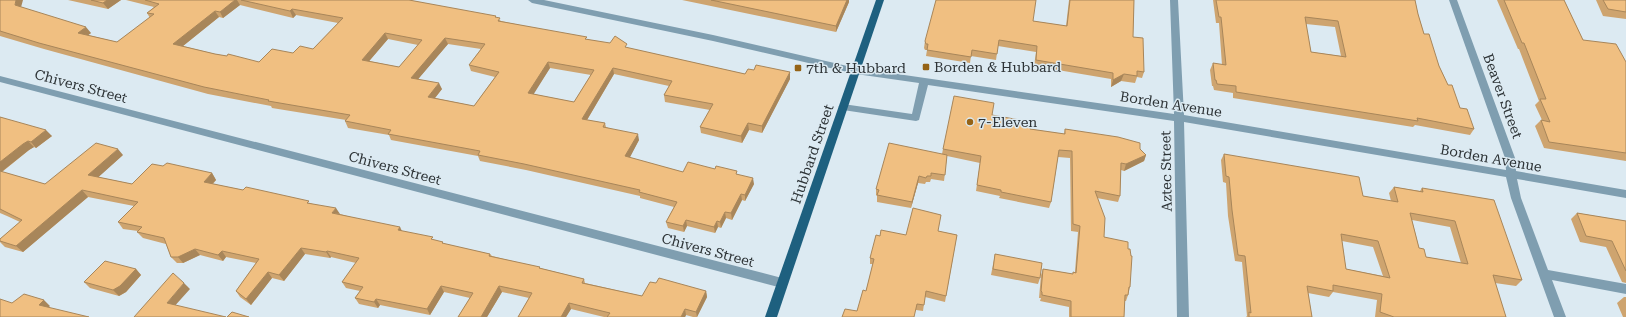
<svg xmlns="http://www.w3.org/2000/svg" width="1626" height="317" font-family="'Roboto Serif',serif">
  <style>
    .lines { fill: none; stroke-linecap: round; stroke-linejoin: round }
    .minor { fill: #7f9eb0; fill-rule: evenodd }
    .major { fill: #1e607f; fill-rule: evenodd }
    .wall { fill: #cea46f; fill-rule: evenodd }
    .shaded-wall { fill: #a8865a }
    .building { fill: #f0bf81; stroke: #a8865a; fill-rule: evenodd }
    .poi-dot { fill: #956316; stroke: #dceaf2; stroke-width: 1.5 }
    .labels { text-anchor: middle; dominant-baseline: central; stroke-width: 3; stroke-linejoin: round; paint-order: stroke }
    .poi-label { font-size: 14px; fill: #2d3336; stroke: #dceaf2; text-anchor: start }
    .street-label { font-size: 14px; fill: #2d3336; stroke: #dceaf2 }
  </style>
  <rect width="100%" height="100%" fill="#dceaf2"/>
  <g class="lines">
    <!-- minor -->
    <path class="minor" d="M528,0H544L713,35L856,68L1174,114L1170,0H1178L1184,115L1506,170L1505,158L1449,0H1457L1515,158L1516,171L1626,190V198L1517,179L1521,198L1548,270L1626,284V294L1552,280L1566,317H1554L1511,198L1506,177L1184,122L1189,317H1177L1174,121L928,85L919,120L916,121L843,110L838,107L843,104L912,114L919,83L856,74L713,41L532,3Z
      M0,76L782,278L786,280L788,283L786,286L782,288L0,82Z"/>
    <!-- major -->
    <path class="major" d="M876,0H884L777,317H765Z"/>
  </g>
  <!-- wall -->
  <path class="wall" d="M0,0L21,7L91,33L88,35L117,42L150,18L147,13L154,7L126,0H409L497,18L501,21L628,48L745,74L754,70L790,72V79L762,133L749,130L742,143L701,133L700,127L710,110L665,102L664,95L669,86L614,74L587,120L605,123L606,127L639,140L629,158L683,172L737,174L754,184L745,201L742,200L732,220L726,218L721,228L718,227L715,233L687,226L684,232L668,228L666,222L674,207L640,198V196L526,170L480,161L478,156L391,140L389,135L348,128L345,121L346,120L272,108L271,106L208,94L44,49L0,36ZM240,5L293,18L296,15L338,23L313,49L259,62L215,54L183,46L219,17L223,18ZM388,39L418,45L399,67L369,61ZM448,44L481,49L469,65L471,71L495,77L474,106L435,98L442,89L418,79ZM550,68L591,75L574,102L533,94Z
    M68,0H121L108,9Z
    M682,0H849V2L836,32Z
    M1069,0H1134L1133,37L1144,72L1142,78L1137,77L1135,83L1121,81L1111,87V79L1034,66L1036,52L998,46L996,60L971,56L970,63L926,56L927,50H925L924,48L925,41L1033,21L1066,26Z
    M1213,0H1415L1418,14L1424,34L1439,66L1448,85L1460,108L1474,129L1470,135L1415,125L1413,127L1233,98V93L1214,90L1213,86H1212L1210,70L1213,63L1222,65L1219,23H1216ZM1306,24L1335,27L1341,56L1311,52Z
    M1497,0H1564L1583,40L1626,62V161L1544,148L1535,126L1541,120H1542L1535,105L1539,101L1519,49H1518Z
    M1596,0H1626V19L1603,16Z
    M992,115L1030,129L1064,134L1065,129L1140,149L1146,155L1144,161L1124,171L1121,170L1120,196L1118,202L1097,198L1104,237L1128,249L1130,287L1128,295L1126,301H1125L1124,317H1069V307L1040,301L1041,298H1039L1041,275L1043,269L1073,274V272H1075L1078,232L1071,231L1070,158L1058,157L1051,202L1049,208L999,198L1000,196L976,191L980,163L947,156L944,181L931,179L930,182H926L925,184L918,183L911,208L877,202V196L876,195V189L942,154L943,149Z
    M0,117L52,136L36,148L34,147L29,150L2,172L45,184L123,155L98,177L132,184L163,166L212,173L216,180L213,184L310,203L340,214L402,231L434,240L444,244L490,254L492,256L584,279L585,283L642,296L656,283L706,291L707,297L697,317H693L686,315L685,317H604L571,309L566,317H518L529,298L502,292L487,317H458L470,298L444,292L430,315L380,305L378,308L359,304L355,298L360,291L346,288L342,282L356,263L331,257L330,258L305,254L284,281L272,278L251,305L240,297L236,291L256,263L226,257L223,261L200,255L183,263H177L171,257L166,244L143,238L137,232L138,231L123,229L118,222L134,206L88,197L23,252L5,247L0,242V239L20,222L7,216L0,213Z
    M1224,154L1363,196L1391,201L1389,193L1394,187L1420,191L1422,188L1522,280L1516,286L1495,283L1506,317H1375L1377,300L1333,292L1329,297L1308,293L1312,317H1246L1247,316L1242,262L1235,261L1228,216L1226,183L1223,182L1221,160ZM1412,220L1450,227L1461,263L1426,257L1419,248ZM1342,241L1373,247L1383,276L1346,269Z
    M1577,213L1626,221V283L1622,282L1606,247L1580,242L1571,219Z
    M938,231L957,235L945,302L925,297L923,311L916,310L857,311L866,291L873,264H870V258L906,235Z
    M995,254L1040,278L1038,284L991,275Z
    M136,269L141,275L126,292L119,296L90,288L84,282Z
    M1624,297H1626V317H1623L1617,303Z"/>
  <!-- shaded-wall -->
  <path class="shaded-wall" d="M16,0H23L20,11L15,5Z
    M107,0H121L108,9L103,3Z
    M235,0H237L240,5L223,18L220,12Z
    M847,0H849V2L836,32V26Z
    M292,9L296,15L293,18L290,11Z
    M215,11L219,17L178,50L173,44Z
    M86,27L91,33L83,39L78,33Z
    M385,33L388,39L365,66L362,60Z
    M445,38L448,44L414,84L411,78Z
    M548,62L550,68L530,100L528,93Z
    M613,68L614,74L584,125L582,119Z
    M790,72V79L762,133V126Z
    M1124,74L1121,81L1111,87L1113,80Z
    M439,83L442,89L431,103L428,97Z
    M748,123L749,130L742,143L741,136Z
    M46,130L52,136L36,148L31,142Z
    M638,134L639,140L627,163L625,156Z
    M28,141L34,147L29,150L0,173V162L23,144Z
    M118,149L123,155L93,182L88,175Z
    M1146,155L1144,161L1124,171L1126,164Z
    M212,173L216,180L208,188L204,182Z
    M919,176L918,183L911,208L912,202Z
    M753,178L754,184L745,201V195Z
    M82,190L88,197L23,252L16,246Z
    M741,194L742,200L732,220L731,213Z
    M336,208L340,214L332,213Z
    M725,212L726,218L721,228L720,222Z
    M686,220L687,226L684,232L683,226Z
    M717,221L718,227L715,233L714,227Z
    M400,227L403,233L398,230Z
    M301,248L305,254L284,281L279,275Z
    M195,249L200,255L183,263L178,257Z
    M222,251L226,257L223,261L218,255Z
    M327,251L331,257L330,258L326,252Z
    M136,269L141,275L126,292L119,296L113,290Z
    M268,272L272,278L251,305L246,299Z
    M184,283L190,289L172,309L167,303Z
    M441,286L444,292L430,315L427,309Z
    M499,286L502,292L487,317H481Z
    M706,291L707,297L697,317L696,312Z
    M376,299L380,305L378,308L374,302Z
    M44,300L50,306L45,311L39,305Z
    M569,303L571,309L566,317H561Z
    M685,309L686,315L685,317H681Z"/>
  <!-- building -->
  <path class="building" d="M0,0H16L15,5L86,27L78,33L117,42L154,14L147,13L159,4L145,0H235L220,12L215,11L173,44L215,54L227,56L228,54L259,62L272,49L293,53L300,46L313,49L343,18L292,9L290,11L241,0H409L496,16L495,17L500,18L498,21L587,37L585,39L610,43L615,36L627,44L625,47L745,74L748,69L754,70L756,65L790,72L762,126L748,123L741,136L700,127L713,104L664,95L672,81L613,68L582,119L605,123L603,127L638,134L625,156L683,172L688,162L715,169L716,166L737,171L736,174L753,178L745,195L741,194L731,213L725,212L720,222L717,221L714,227L686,220L683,226L666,222L677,202L639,192L640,190L524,164L478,155L480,151L388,134L391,130L345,121L350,115L268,101L269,100L204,87L39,43L0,31ZM385,33L422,40L399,67L362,60ZM445,38L485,44L469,65L499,72L474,106L428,97L439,83L411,78ZM548,62L594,70L574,102L528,93Z
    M91,0H107L103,3Z
    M711,0H847L836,26Z
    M936,0H1036L1033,21L1067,26L1070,0H1134L1133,37L1143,38L1144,72L1137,71V76L1124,74L1113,80V73L1036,60L1037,46L999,40L997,54L972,50L971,57L927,50L928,44H926L925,41Z
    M1216,0H1415L1418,14L1424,34H1429L1439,66L1448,85H1452L1460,108L1467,109L1474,129L1417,118L1418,121L1236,92V86L1217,84L1216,80H1215L1213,63L1226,65L1221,17H1219ZM1305,17L1338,21L1346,57L1311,52Z
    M1504,0H1564L1583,40L1616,44L1626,62V153L1549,142L1541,120L1550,122L1540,99H1546L1524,43H1522Z
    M1603,0H1626V12L1608,9Z
    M954,96L994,103L992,115L1031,122L1030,129L1065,134V129L1118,137L1140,143V149L1146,155L1126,164L1121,163L1120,196L1095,191L1105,218L1104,237L1128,242V249H1130L1131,256H1132L1130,287H1129L1128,295H1125L1124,317H1071V301L1042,295V292L1041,291L1043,269L1073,274V272L1076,273L1080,226L1073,224L1072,151L1059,150L1051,202L1001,192V190L977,185L981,156L943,149Z
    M0,117L46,130L31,142L28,141L23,144L0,162Z
    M96,143L118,149L88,175L132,184L152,164L163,166L167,163L212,173L204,182L243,190L246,187L309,201L307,203L336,208L332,213L400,227L398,230L433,237L431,239L443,242L442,243L490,254L489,256L540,267L539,268L584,279L582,283L642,296L650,282L656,283L659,278L706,291L696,312L685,309L681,317H607L610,313L569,303L561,317H518L532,293L499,286L481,317H458L473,293L441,286L427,309L376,299L374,302L355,298L363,287L342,282L359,258L327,251L326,252L301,248L279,275L268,272L246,299L236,291L259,259L222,251L218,255L195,249L178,257H171L164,238L137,232L142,227L118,222L138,202L82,190L16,246L0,241V239L22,220L0,209V171L45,184Z
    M889,143L947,155L945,175L931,173V176H927L926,178L919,176L912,202L877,195L879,190L876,189Z
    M1224,154L1359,177L1363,196L1398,202L1394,187L1423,192L1422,188L1494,200L1522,280L1493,275L1506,317H1394L1380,312L1382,294L1333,285V291L1307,286L1312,317H1249V312L1251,313L1245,256L1238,255L1232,210L1229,177L1226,176ZM1410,213L1455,221L1468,264L1426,257L1424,249L1419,248ZM1341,234L1378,241L1390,278L1346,269Z
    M913,208L941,215L938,231L957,235L946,296L926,291L924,305L917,304L914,317H842L845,309L857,311L863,290L866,291L874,259L870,258L876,235L880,236L881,230L906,235Z
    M1577,213L1626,221V271L1612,241L1586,236Z
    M995,254L1042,263L1040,278L993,269Z
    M105,261L136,269L120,286L113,290L84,282Z
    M173,273L184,283L167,303L226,317H134Z
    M24,294L44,300L39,305L89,317H0V299L12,303Z
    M232,312L249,317H227Z"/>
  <!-- markers -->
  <g class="poi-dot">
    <rect x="922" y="63" width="8" height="8" rx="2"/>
    <rect x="794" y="64" width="8" height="8" rx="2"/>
    <circle cx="970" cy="122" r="4"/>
  </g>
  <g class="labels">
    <!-- poi labels -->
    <g class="poi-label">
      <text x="934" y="67">Borden &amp; Hubbard</text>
      <text x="806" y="68">7th &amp; Hubbard</text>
      <text x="978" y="122">7-Eleven</text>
    </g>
    <!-- street labels -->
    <g class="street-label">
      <text transform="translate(81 86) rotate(15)">Chivers Street</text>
      <text transform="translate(1503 96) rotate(70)">Beaver Street</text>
      <text transform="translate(1171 104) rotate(9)">Borden Avenue</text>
      <text transform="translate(812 154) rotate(-71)">Hubbard Street</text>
      <text transform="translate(1491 158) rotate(10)">Borden Avenue</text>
      <text transform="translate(395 168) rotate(15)">Chivers Street</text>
      <text transform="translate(1166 171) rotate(-91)">Aztec Street</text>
      <text transform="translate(708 250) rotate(15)">Chivers Street</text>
    </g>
  </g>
</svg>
